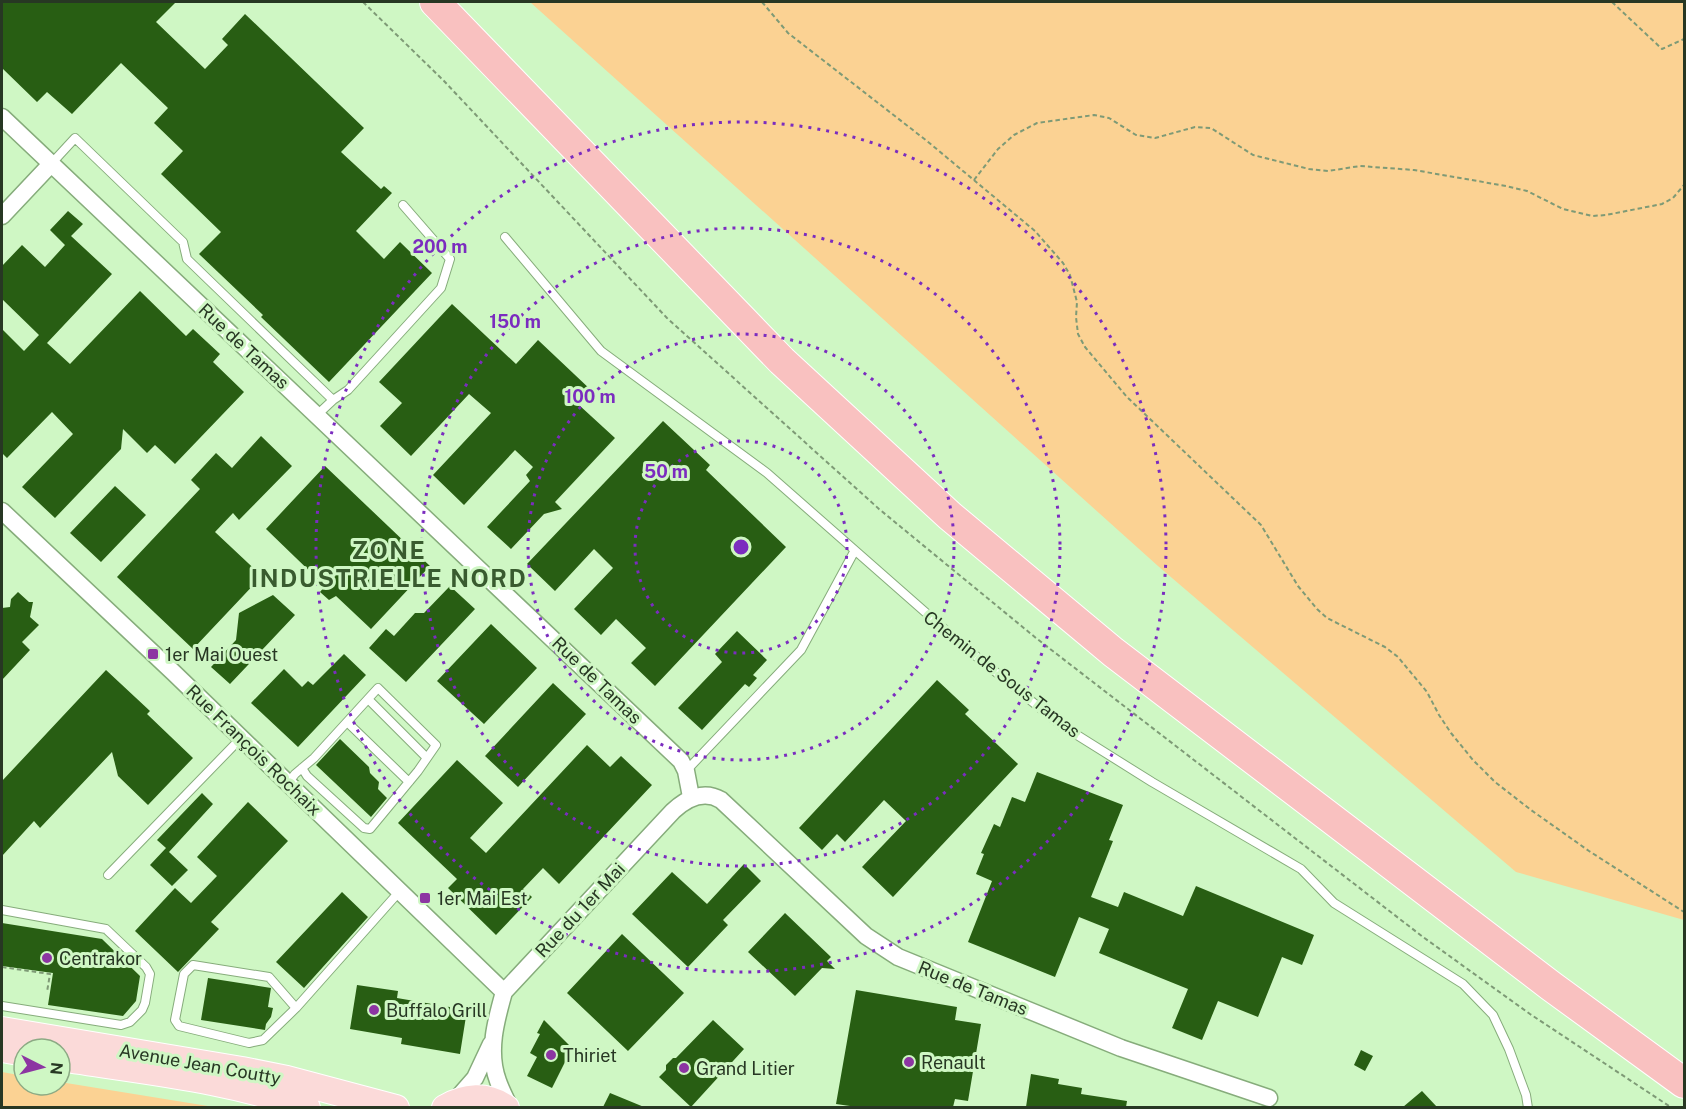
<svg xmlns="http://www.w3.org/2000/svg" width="1686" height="1109" font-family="'Public Sans',sans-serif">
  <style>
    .green { fill: #fbd293 }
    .building { fill: #285e13 }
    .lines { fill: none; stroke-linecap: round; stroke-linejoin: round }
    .service-casing { stroke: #86ac7b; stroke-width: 10 }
    .minor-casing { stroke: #86ac7b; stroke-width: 19 }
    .primary-casing { stroke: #fff; stroke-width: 28 }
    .motorway-casing { stroke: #fff; stroke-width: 32 }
    .path { stroke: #7e9a76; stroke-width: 2; stroke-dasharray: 4.5 3; stroke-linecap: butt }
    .service { stroke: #fff; stroke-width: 8 }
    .minor { stroke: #fff; stroke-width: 16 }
    .primary { stroke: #fbdad9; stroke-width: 26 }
    .motorway { stroke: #f9c1c0; stroke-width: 30 }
    .ring { fill: none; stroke: #7b2cbf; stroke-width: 3; stroke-dasharray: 3 6 }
    .poi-dot { fill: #8c35a2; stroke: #cff7c4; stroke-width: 2 }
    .labels { text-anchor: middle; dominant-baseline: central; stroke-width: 6; stroke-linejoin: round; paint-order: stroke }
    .street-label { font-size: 18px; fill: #273723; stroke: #cff7c4 }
    .poi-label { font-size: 18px; fill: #273723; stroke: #cff7c4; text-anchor: start }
    .district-label { font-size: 24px; font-weight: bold; letter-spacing: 1.5px; fill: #395b2f; stroke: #cff7c4 }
    .centre { fill: #7b2cbf; stroke: #cff7c4; stroke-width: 3 }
    .ring-label { font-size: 18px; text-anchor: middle; font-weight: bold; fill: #7b2cbf; stroke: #cff7c4; stroke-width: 6; stroke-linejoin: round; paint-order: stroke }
  </style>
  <rect width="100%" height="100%" fill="#cff7c4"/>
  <!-- green -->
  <path class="green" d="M530,2H1684V920L1516,872L1158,566Z
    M2,1072L24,1076V1085H60V1082L214,1107H2Z"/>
  <!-- building -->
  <path class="building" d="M2,2H176L156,22L205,69L228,45L222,39L245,14L364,128L341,152L381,189L384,186L392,193L356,231L384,259L400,242L432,273L329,382L261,317L263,315L199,254L221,232L161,174L183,151L154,123L168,108L121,63L72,114L47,92L37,102L2,68Z
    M68,211L83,224L71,236L112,274L47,343L70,364L140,291L186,336L193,329L220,354L213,362L244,392L175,464L155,445L147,453L123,429L121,449L55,518L22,487L73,434L52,412L7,458L2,453V329L24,351L39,335L2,299V266L22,245L45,267L65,245L50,230Z
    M452,304L516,364L538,340L592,391L579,405L615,438L555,502L562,509L544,514L511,549L487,527L530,481L526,475L533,467L515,450L464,505L433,475L491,413L469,394L411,456L380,426L402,403L379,382Z
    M663,421L710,465L706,470L786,547L655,686L631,663L646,648L616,619L601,635L574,609L613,568L594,549L555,591L527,564Z
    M261,436L292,466L239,520L233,513L215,532L262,576L193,649L117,577L200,489L191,480L216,453L232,468Z
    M325,466L430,566L371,629L336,596L329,600L320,592L325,586L266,529Z
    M115,486L146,515L101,562L70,533Z
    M450,586L475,609L406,682L369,648L386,629L394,636L415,613H424Z
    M18,592L29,602H33L30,617L39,625L22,642L30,650L2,680V608L10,607L11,599Z
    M273,595L295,615L230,684L211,667L236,640L239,613Z
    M491,624L537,668L484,724L437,681Z
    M737,631L767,660L753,675L757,678L749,687L745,684L702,730L678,708L722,662L715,654Z
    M344,654L366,675L298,747L251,703L284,669L302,687L308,681L313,685Z
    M106,670L150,711L147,714L193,758L148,805L118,776L112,752L40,828L34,821L2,856V781Z
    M937,680L969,710L965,714L1018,764L893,897L862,867L906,821L884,800L845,842L837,834L822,850L799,828Z
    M553,683L586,714L518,787L485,756Z
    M340,739L369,767L370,773L379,782L378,789L387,798L371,817L316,765Z
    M587,745L610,767L621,756L652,785L559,884L543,868L523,889L532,897L496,935L448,888L457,879L398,823L457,760L503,803L470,838L486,853Z
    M1037,772L1123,805L1109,840L1113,841L1091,897L1118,907L1124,892L1183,916L1196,886L1314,935L1302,965L1282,957L1258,1017L1218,1001L1202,1040L1172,1028L1188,989L1099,953L1109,929L1079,917L1055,977L968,942L992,881L976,874L984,854L981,853L994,824L1000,827L1012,797L1025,802Z
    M202,793L213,804L169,852L188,870L172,886L150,865L166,848L157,840Z
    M248,802L288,841L211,922L219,929L178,972L135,931L175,888L191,903L217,876L197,857Z
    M744,864L761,881L723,920L728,925L688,967L632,914L672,872L707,904Z
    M342,892L368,917L304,988L276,962Z
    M785,913L831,957L827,961L835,969L822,968L795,996L748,952Z
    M2,923L102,939L140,976L136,1001L123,1016L48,1005L53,973L2,966Z
    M622,934L684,993L628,1051L567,993Z
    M208,978L271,988L268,1007L273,1008L271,1017L266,1024L265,1030L201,1020Z
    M357,985L398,991L397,998L467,1010L460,1054L401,1044L402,1038L350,1029Z
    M856,990L957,1007L955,1020L981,1024L968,1101L955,1099L953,1107H857L836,1104Z
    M544,1020L570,1046L571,1050L552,1088L527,1076L537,1057L530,1053L540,1034L537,1033Z
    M713,1020L744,1049L691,1107L659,1077L666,1070V1065L673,1058H676Z
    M1361,1050L1373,1056L1365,1071L1354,1065Z
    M1031,1074L1059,1079L1058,1084L1082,1088L1081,1094L1127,1101L1126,1107H1026Z
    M1422,1091L1437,1107H1403Z
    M610,1093L644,1107H603Z"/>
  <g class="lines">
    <!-- service casing -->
    <g class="service-casing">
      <path id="service" d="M51,164L75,138L183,242L187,259L333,400L317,415
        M505,237L601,351L767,473L966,648L1061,725L1152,782L1301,869L1334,903L1463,984L1493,1015L1509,1049L1526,1095L1528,1108
        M333,400L348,390L441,288L450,259L403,205
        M368,699L427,758
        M347,722L409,782
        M686,771L801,650L854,552
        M288,783L295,774L314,758L378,688L436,745L418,771L370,829L364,828L307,776L302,768
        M108,875L241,738
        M2,910L106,929L146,967L150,974L145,1003L142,1010L130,1022L121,1025L2,1006
        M296,1008L269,977L193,965L184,974L175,1020L179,1026L249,1043L263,1040L296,1008L399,892"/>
    </g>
    <!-- minor casing -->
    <g class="minor-casing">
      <path id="minor" d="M2,117L681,761L686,771L691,797
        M2,216L51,164
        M2,511L174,673L504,992
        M454,1102L475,1078L491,1044
        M510,1108C506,1099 501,1090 498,1081C487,1052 496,1020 504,992L673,811C687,798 704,790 721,800L866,936L898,957L1121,1048L1269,1098"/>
    </g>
    <!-- primary casing -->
    <g class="primary-casing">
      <path id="primary" d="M2,1030L242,1070L287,1079L396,1108
        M2,1049L24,1053
        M60,1058C141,1071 230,1079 307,1108
        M445,1108C465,1096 487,1094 506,1108"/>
    </g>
    <!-- motorway casing -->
    <g class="motorway-casing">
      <path id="motorway" d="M435,2L782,361L950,516L1113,652L1551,986L1684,1083"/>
    </g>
    <!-- path -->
    <path class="path" d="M363,2L444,81L667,318L879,509L1036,638L1423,937L1530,1014L1672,1108
      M762,2L788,33L927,141L1035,231L1063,263L1070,275L1077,302L1076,317L1078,334L1085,347L1127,397L1261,525L1298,586L1317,609L1327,618L1385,647L1398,657L1427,692L1439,715L1451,733L1473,760L1495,782L1531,810L1589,851L1684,912
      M1565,2H1609
      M1612,2L1662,49L1684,39
      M974,180L998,149L1014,135L1037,123L1094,115L1109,118L1136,135L1155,138L1195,127L1211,128L1253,155L1309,169L1328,171L1360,166L1414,170L1506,186L1527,191L1563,209L1592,216L1606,215L1662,204L1673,198L1684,185
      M2,967L50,974L47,992"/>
    <!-- service -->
    <use href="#service" class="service"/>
    <!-- minor -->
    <use href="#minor" class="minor"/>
    <!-- primary -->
    <use href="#primary" class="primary"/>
    <!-- motorway -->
    <use href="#motorway" class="motorway"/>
  </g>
  <!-- distance rings -->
  <g class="ring">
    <circle cx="741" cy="547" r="106"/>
    <circle cx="741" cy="547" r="213"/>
    <circle cx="741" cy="547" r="319"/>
    <circle cx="741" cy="547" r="425"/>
  </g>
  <!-- markers -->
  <g class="poi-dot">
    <rect x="147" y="648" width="12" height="12" rx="3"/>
    <rect x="419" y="892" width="12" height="12" rx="3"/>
    <circle cx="47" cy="958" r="6"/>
    <circle cx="374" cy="1010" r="6"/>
    <circle cx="551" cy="1055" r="6"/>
    <circle cx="909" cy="1062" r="6"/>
    <circle cx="684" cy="1068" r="6"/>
  </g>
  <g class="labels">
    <!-- street labels -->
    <g class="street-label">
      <text transform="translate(244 346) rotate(43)">Rue de Tamas</text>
      <text transform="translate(1002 674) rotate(38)">Chemin de Sous Tamas</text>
      <text transform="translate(597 680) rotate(44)">Rue de Tamas</text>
      <text transform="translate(254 750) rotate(44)">Rue François Rochaix</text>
      <text transform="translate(580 910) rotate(-47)">Rue du 1er Mai</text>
      <text transform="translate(973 988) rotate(22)">Rue de Tamas</text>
      <text transform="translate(200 1064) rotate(10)">Avenue Jean Coutty</text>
    </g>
    <!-- poi labels -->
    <g class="poi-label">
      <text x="165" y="654">1er Mai Ouest</text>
      <text x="437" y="898">1er Mai Est</text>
      <text x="59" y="958">Centrakor</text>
      <text x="386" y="1010">Buffalo Grill</text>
      <text x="563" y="1055">Thiriet</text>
      <text x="921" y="1062">Renault</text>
      <text x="696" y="1068">Grand Litier</text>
    </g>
    <!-- district labels -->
    <g class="district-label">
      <text x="389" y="550">ZONE<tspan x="389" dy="28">INDUSTRIELLE NORD</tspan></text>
    </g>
  </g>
  <circle cx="741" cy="547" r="9" class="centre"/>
  <g class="ring-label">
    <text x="440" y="253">200 m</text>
    <text x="515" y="328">150 m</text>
    <text x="590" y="403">100 m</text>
    <text x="666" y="478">50 m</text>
  </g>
  <!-- border -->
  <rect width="1686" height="1109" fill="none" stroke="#273723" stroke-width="6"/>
  <!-- north arrow -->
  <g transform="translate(42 1067) rotate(96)"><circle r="28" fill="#cff7c4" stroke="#8caa84" stroke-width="1.5"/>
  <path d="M0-4.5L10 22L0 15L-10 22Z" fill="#8c35a2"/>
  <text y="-9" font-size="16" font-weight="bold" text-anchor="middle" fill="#273723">N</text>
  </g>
</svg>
